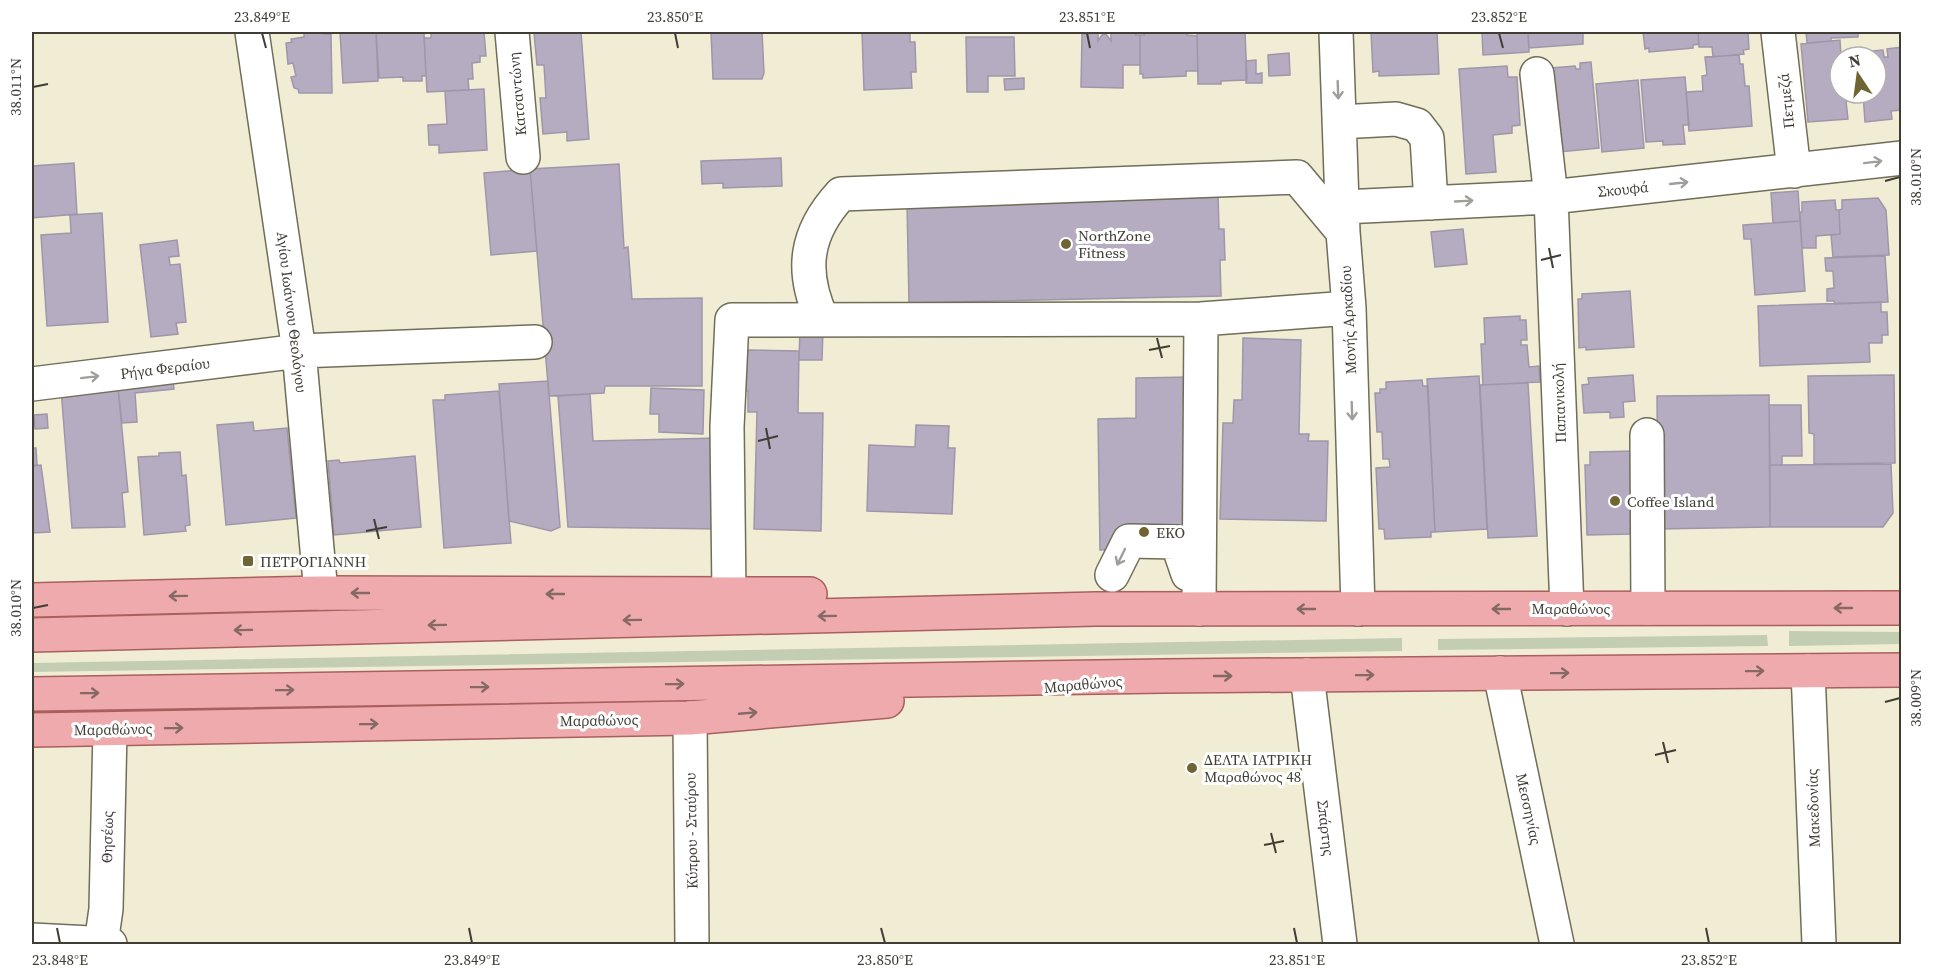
<svg xmlns="http://www.w3.org/2000/svg" width="1933" height="976" font-family="'Source Serif 4',serif">
  <style>
    .green { fill: #c2cdb2 }
    .building { fill: #b5acc1; stroke: #9f96aa; stroke-width: 1.5 }
    .lines { fill: none; stroke-linecap: round; stroke-linejoin: round }
    .minor-casing { stroke: #706d58; stroke-width: 36 }
    .major-casing { stroke: #a95f5e; stroke-width: 36 }
    .minor { stroke: #fff; stroke-width: 33 }
    .major { stroke: #eeaaac; stroke-width: 33 }
    .oneway { stroke: #9f9e9a }
    .oneway2 { stroke: #856964 }
    .ticks { fill: none; stroke: #3f3d34; stroke-width: 2 }
    .poi-dot { fill: #706532; stroke: #fff; stroke-width: 2 }
    .labels { text-anchor: middle; dominant-baseline: central; stroke-width: 6; stroke-linejoin: round; paint-order: stroke }
    .street-label { font-size: 15px; fill: #3f3d34; stroke: #fff }
    .poi-label { font-size: 15px; fill: #3f3d34; stroke: #fff; text-anchor: start }
    .neatline { fill: none; stroke: #3f3d34; stroke-width: 2 }
    .ticks-label { font-size: 15px; text-anchor: middle; fill: #3f3d34 }
  </style>
  <rect width="100%" height="100%" fill="#f1edd5"/>
  <!-- green -->
  <path class="green" d="M1789,631L1901,632V644L1789,646Z
    M1767,635L1768,646L1438,650V639Z
    M1402,638V651L32,672V663Z"/>
  <!-- building -->
  <path class="building" d="M304,32H323L324,34H331L332,93H299L298,89L294,88L291,77L296,76L293,63L288,64L286,43L292,42L291,39L304,37Z
    M340,32H376L378,81L343,83Z
    M376,32H424L426,76H422V81H403V77L379,78Z
    M431,32H484L486,56H480V62L472,63L473,79H468L469,90L427,92L424,38H431Z
    M534,32H581L589,139L567,141V132L543,134L540,98H546L544,65H537Z
    M711,32H762L764,73L762,79H713Z
    M862,32H910V42H915L916,72H911L912,88L864,90Z
    M1111,32H1136V35H1140V65H1123V88L1081,87L1082,34L1098,33V41L1102,35L1106,34L1111,41Z
    M1144,32H1187V35L1197,36L1198,71H1186V76L1143,78V74H1140V35H1144Z
    M1197,32H1253H1245L1247,80L1221,81V84H1198Z
    M1371,32H1437L1439,74L1379,76V71L1373,72Z
    M1482,32H1528L1529,52L1483,55Z
    M1528,32H1583V44L1529,48Z
    M1643,32H1698L1699,44L1693,45V48L1649,52V48L1645,49Z
    M1698,32H1748L1749,49L1743,50L1744,54L1713,57L1712,47H1699Z
    M1806,32H1858V37L1831,38V41L1807,43Z
    M966,37H1014L1015,76H988V92H967Z
    M1840,40L1841,57L1840,93H1863V100L1846,101L1848,119L1808,122L1801,44Z
    M1902,47V110L1891,111L1892,119L1865,122L1863,93H1876V57H1863L1862,52L1883,50L1884,57H1888L1887,49Z
    M1289,53L1290,75L1269,76L1268,55Z
    M1739,55L1740,64H1743L1745,86H1749L1752,126L1689,131L1686,92L1703,91L1702,76L1707,75L1705,57Z
    M1256,60V74L1262,73V83H1246V61Z
    M1591,62L1599,148L1559,152L1551,68L1575,66L1576,69H1580V63Z
    M1507,66L1508,77H1517L1520,125L1512,126V133L1493,135L1496,172L1466,174L1459,69Z
    M1685,77L1689,125H1683L1685,144L1663,145V141L1646,142L1641,80Z
    M1024,78V89L1005,90L1004,79Z
    M1638,80L1644,148L1602,152L1596,84Z
    M484,89L487,150L439,153V145H429L428,125L447,124L445,91Z
    M781,158L782,186L723,188V183L702,184L701,161Z
    M74,163L77,214L32,218V166Z
    M619,164L624,248L628,247L632,299L702,298V386H605L604,393L549,396L530,169Z
    M530,169L537,251L491,255L484,173Z
    M1798,191L1800,221L1773,223L1771,193Z
    M1218,195L1219,229H1224L1225,260H1220L1221,296L909,303L907,203Z
    M1878,198L1886,210L1889,255L1833,257L1831,235L1840,234L1839,210L1842,209V200Z
    M1835,200L1836,210H1839L1840,234L1816,236V248H1802L1800,212H1802V202Z
    M102,213L108,322L47,326L41,235L71,233L70,215Z
    M1800,221L1805,291L1755,295L1751,239H1744L1743,225Z
    M1463,229L1467,264L1435,267L1431,232Z
    M177,240L179,256L169,257L170,265L180,264L186,322L176,323L178,334L151,337L140,245Z
    M1885,256L1888,302L1835,304L1834,301H1827V289L1834,288L1833,271H1826L1825,258Z
    M1630,291L1634,347L1586,350V347L1579,348L1578,299H1582V294Z
    M1881,302V312H1887L1888,335H1882V343H1869L1870,362L1760,366L1758,306Z
    M1520,316V320H1526L1527,340H1521V345H1527L1529,367L1539,366L1540,382L1483,385L1481,344H1485L1484,318Z
    M800,329L823,330L822,360H799Z
    M1243,338L1301,340L1299,434H1309L1308,441H1328L1326,521L1220,519L1223,423H1233L1234,400H1242Z
    M747,350L799,351L798,413H823L821,531L754,529L757,412H748V391H746Z
    M172,373L174,389L135,393L137,422L122,423L117,379Z
    M1633,375L1635,401L1623,402L1624,417L1610,418V412L1584,413L1582,385L1589,384L1588,378Z
    M1894,375L1895,463L1814,464V434L1809,433L1808,376Z
    M1479,376L1487,529L1435,532L1427,379Z
    M1190,377L1193,548L1100,550L1098,419L1136,418V378Z
    M1422,380L1423,386H1428L1435,532H1431V537L1385,539L1384,529H1379L1376,468L1390,467L1389,459H1383L1382,432H1377L1375,393H1380V389H1386V382Z
    M548,381L560,527L551,531L509,521L499,384Z
    M1528,383L1537,536L1488,538L1480,385Z
    M118,388L128,492L122,493L125,527L72,528L61,389Z
    M651,388L704,390L703,434L659,432V414H650Z
    M499,391L511,543L444,548L433,400H445V395Z
    M590,394L593,441L718,438L720,529L568,527L558,396Z
    M1769,395L1770,527L1658,529L1657,396Z
    M1769,405H1801L1802,456H1782V465H1770Z
    M47,414L48,428L35,429L34,415Z
    M253,422L254,431L287,428L296,518L226,525L217,425Z
    M916,425L949,426L948,448H955L952,514L867,511L869,445L915,447Z
    M32,444V448H36L37,465L32,466Z
    M1636,451L1632,534L1587,535L1585,465H1590V452Z
    M180,452L182,476L186,475L190,525L185,526L186,531L144,535L138,457L159,456V453Z
    M415,456L421,527L334,535L328,461L339,460L340,463Z
    M1891,464L1893,513L1883,527H1770V465Z
    M41,465L50,532L32,533V466Z"/>
  <g class="lines">
    <!-- minor casing -->
    <g class="minor-casing">
      <path id="minor" d="M252,32L299,351L321,593
        M512,32L523,157
        M1336,32L1343,232L1349,308L1358,609
        M1778,32L1794,171
        M1537,74L1551,197L1567,609
        M1339,122L1396,119L1417,125L1427,138L1431,203
        M1343,207L1551,197L1902,158
        M822,319C800,271 805,233 841,194L1297,177L1343,232
        M32,384L299,351L535,342
        M1647,435L1648,608
        M1112,575L1129,541L1177,542L1188,574
        M729,594L727,427L732,320L1201,319L1349,308
        M1199,609L1201,319
        M1808,671L1819,944
        M1500,673L1557,944
        M1307,675L1340,944
        M690,718L692,944
        M32,940L110,944
        M101,944L106,909L110,730"/>
    </g>
    <!-- major casing -->
    <g class="major-casing">
      <path id="major" d="M32,600L321,593L810,594
        M32,635L1096,609L1902,608
        M32,694L1164,676L1902,670
        M32,730L690,718L887,701"/>
    </g>
    <!-- minor -->
    <use href="#minor" class="minor"/>
    <!-- major -->
    <use href="#major" class="major"/>
  </g>
  <!-- one-way arrows -->
  <defs><path id="oneway-shaft" d="M-6 0H5M1.5-3L5.5 0L1.5 3" fill="none" stroke-width="1.6" stroke-linecap="round" stroke-linejoin="round" transform="scale(1.5)"/></defs>
  <g class="oneway">
    <use href="#oneway-shaft" transform="translate(1338 90) rotate(88)"/>
    <use href="#oneway-shaft" transform="translate(1873 162) rotate(-7)"/>
    <use href="#oneway-shaft" transform="translate(1679 183) rotate(-6)"/>
    <use href="#oneway-shaft" transform="translate(1464 201) rotate(-3)"/>
    <use href="#oneway-shaft" transform="translate(90 377) rotate(-7)"/>
    <use href="#oneway-shaft" transform="translate(1352 411) rotate(88)"/>
    <use href="#oneway-shaft" transform="translate(1121 557) rotate(116)"/>
  </g>
  <g class="oneway2">
    <use href="#oneway-shaft" transform="translate(360 593) rotate(-180)"/>
    <use href="#oneway-shaft" transform="translate(555 594) rotate(-180)"/>
    <use href="#oneway-shaft" transform="translate(178 596) rotate(179)"/>
    <use href="#oneway-shaft" transform="translate(1843 608) rotate(180)"/>
    <use href="#oneway-shaft" transform="translate(1306 609) rotate(180)"/>
    <use href="#oneway-shaft" transform="translate(1501 609) rotate(180)"/>
    <use href="#oneway-shaft" transform="translate(827 616) rotate(179)"/>
    <use href="#oneway-shaft" transform="translate(632 620) rotate(179)"/>
    <use href="#oneway-shaft" transform="translate(437 625) rotate(179)"/>
    <use href="#oneway-shaft" transform="translate(243 630) rotate(179)"/>
    <use href="#oneway-shaft" transform="translate(1755 671) rotate(-1)"/>
    <use href="#oneway-shaft" transform="translate(1560 673) rotate(-1)"/>
    <use href="#oneway-shaft" transform="translate(1365 675) rotate(-1)"/>
    <use href="#oneway-shaft" transform="translate(1223 676)"/>
    <use href="#oneway-shaft" transform="translate(675 684) rotate(-1)"/>
    <use href="#oneway-shaft" transform="translate(480 687) rotate(-1)"/>
    <use href="#oneway-shaft" transform="translate(285 690) rotate(-1)"/>
    <use href="#oneway-shaft" transform="translate(90 693) rotate(-1)"/>
    <use href="#oneway-shaft" transform="translate(748 713) rotate(-5)"/>
    <use href="#oneway-shaft" transform="translate(369 724) rotate(-1)"/>
    <use href="#oneway-shaft" transform="translate(174 728) rotate(-1)"/>
  </g>
  <!-- ticks -->
  <path class="ticks" d="M262,33L266,48M675,33L678,48M1087,33L1090,48M1499,33L1503,48M33,87L48,84M1885,181L1900,177M1549,248L1553,268M1541,260L1561,255M1157,338L1162,358M1149,350L1170,346M766,428L770,449M758,441L778,436M374,519L379,539M366,531L387,527M33,608L48,605M1885,702L1900,698M1663,742L1668,763M1655,755L1676,750M1271,833L1276,853M1264,845L1284,841M57,928L60,943M469,928L472,943M881,928L885,943M1294,928L1297,943M1706,928L1709,943"/>
  <!-- markers -->
  <g class="poi-dot">
    <circle cx="1066" cy="244" r="6"/>
    <circle cx="1615" cy="501" r="6"/>
    <circle cx="1144" cy="532" r="6"/>
    <rect x="242" y="555" width="12" height="12" rx="3"/>
    <circle cx="1192" cy="768" r="6"/>
  </g>
  <g class="labels">
    <!-- street labels -->
    <g class="street-label">
      <text transform="translate(517 94) rotate(-95)">Κατσαντώνη</text>
      <text transform="translate(1786 101) rotate(-96)">Πετμεζά</text>
      <text transform="translate(1623 189) rotate(-6)">Σκουφά</text>
      <text transform="translate(292 312) rotate(83)">Αγίου Ιωάννου Θεολόγου</text>
      <text transform="translate(1348 320) rotate(-93)">Μονής Αρκαδίου</text>
      <text transform="translate(165 368) rotate(-7)">Ρήγα Φεραίου</text>
      <text transform="translate(1559 403) rotate(-92)">Παπανικολή</text>
      <text x="1571" y="608">Μαραθώνος</text>
      <text transform="translate(1083 684) rotate(-5)">Μαραθώνος</text>
      <text transform="translate(599 720) rotate(-1)">Μαραθώνος</text>
      <text transform="translate(113 729) rotate(-1)">Μαραθώνος</text>
      <text transform="translate(1813 808) rotate(-92)">Μακεδονίας</text>
      <text transform="translate(1529 809) rotate(78)">Μεσσηνίας</text>
      <text transform="translate(1326 828) rotate(83)">Σπάρτης</text>
      <text transform="translate(691 831) rotate(-91)">Κύπρου - Σταύρου</text>
      <text transform="translate(107 837) rotate(-89)">Θησέως</text>
    </g>
    <!-- poi labels -->
    <g class="poi-label">
      <text x="1078" y="235">NorthZone<tspan x="1078" dy="17">Fitness</tspan></text>
      <text x="1627" y="501">Coffee Island</text>
      <text x="1156" y="532">EKO</text>
      <text x="260" y="561">ΠΕΤΡΟΓΙΑΝΝΗ</text>
      <text x="1204" y="759">ΔΕΛΤΑ ΙΑΤΡΙΚΗ<tspan x="1204" dy="17">Μαραθώνος 48</tspan></text>
    </g>
  </g>
  <!-- border -->
  <rect width="1933" height="976" fill="none" stroke="#ffffff" stroke-width="66"/>
  <!-- north arrow -->
  <g transform="translate(1858 75) rotate(347)"><circle r="28" fill="#ffffff" stroke="#b2b1ae" stroke-width="1.5"/>
  <path d="M0-4.5L10 22L0 15L-10 22Z" fill="#706532"/>
  <text y="-9" font-size="16" font-weight="bold" text-anchor="middle" fill="#3f3d34">N</text>
  </g>
  <rect x="33" y="33" width="1867" height="910" class="neatline"/>
  <g class="ticks-label">
    <text x="262" y="22">23.849°E</text>
    <text x="675" y="22">23.850°E</text>
    <text x="1087" y="22">23.851°E</text>
    <text x="1499" y="22">23.852°E</text>
    <text transform="translate(16 87) rotate(-90)" y="5">38.011°N</text>
    <text transform="translate(1916 177) rotate(-90)" y="5">38.010°N</text>
    <text transform="translate(16 608) rotate(-90)" y="5">38.010°N</text>
    <text transform="translate(1916 698) rotate(-90)" y="5">38.009°N</text>
    <text x="60" y="965">23.848°E</text>
    <text x="472" y="965">23.849°E</text>
    <text x="885" y="965">23.850°E</text>
    <text x="1297" y="965">23.851°E</text>
    <text x="1709" y="965">23.852°E</text>
  </g>
</svg>
